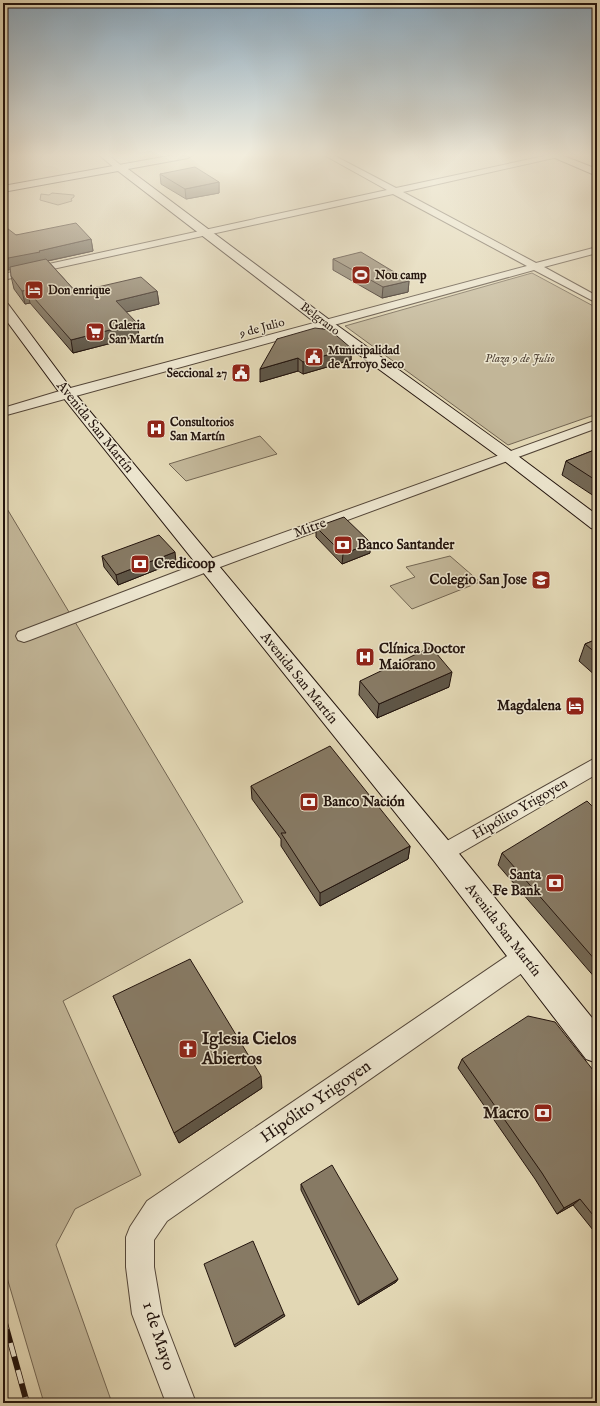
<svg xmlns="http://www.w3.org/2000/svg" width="600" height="1406" font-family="'IM FELL English',serif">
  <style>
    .green { fill: #c2b698; stroke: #736653 }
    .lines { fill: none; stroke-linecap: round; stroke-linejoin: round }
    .street-casing { stroke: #544638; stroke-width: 2 }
    .secondary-casing { stroke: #24150e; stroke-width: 2 }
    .street { fill: #ece5ce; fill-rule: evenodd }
    .secondary { fill: #ece5ce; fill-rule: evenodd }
    .rail-casing { stroke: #24150e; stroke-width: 6 }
    .rail { stroke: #ece5ce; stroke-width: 4.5; stroke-dasharray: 14; stroke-linecap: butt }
    .wall { fill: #746956; stroke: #24150e }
    .shaded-wall { fill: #5e5546; stroke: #24150e }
    .building { fill: #877a64; stroke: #24150e }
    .labels { text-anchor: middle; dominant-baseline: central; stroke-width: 3; stroke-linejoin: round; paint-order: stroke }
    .far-poi-label { font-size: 12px; font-weight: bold; fill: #24150e; stroke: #ece5ce; text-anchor: start }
    .far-street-label { font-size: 12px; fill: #24150e; stroke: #ece5ce }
    .far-park-label { font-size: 12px; font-style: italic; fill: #534537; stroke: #ece5ce }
    .street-label { font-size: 14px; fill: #24150e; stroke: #ece5ce }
    .poi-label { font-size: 14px; font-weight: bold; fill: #24150e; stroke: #ece5ce; text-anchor: start }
    .near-poi-label { font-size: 17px; font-weight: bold; fill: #24150e; stroke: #ece5ce; text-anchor: start }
    .near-street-label { font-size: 17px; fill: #24150e; stroke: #ece5ce }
  </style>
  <rect width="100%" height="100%" fill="#e2d7b4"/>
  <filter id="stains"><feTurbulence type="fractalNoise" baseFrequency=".005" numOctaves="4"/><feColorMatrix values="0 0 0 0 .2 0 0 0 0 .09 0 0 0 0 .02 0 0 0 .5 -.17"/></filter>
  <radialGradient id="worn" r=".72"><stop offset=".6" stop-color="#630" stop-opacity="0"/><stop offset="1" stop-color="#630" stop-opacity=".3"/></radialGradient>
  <!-- green -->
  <path class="green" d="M52,193L74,195V197L71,199L72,201L58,205L40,200L41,194L49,195Z
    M532,273L597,308V414L508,445L345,326Z
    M260,436L277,454L186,481L169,464Z
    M3,502L243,902L63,1001L141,1175L75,1209L56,1245L112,1403H44L3,1264Z
    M450,556L480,582L412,609L390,586L415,577L406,567Z"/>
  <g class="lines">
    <!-- street casing -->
    <g class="street-casing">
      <path id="street" d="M99,155H108L123,167L116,169Z
        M324,155H333L396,188L549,155H562L558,157L403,192L536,263L597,247V253L544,267L597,296V303L534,270L3,416V408L63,390L527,266L393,194L3,280V274L387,190Z
        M597,420V428L212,570L30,640L24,642L18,640L16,636L18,632L202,562Z
        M597,757V774L450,859L443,862L436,859L433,853L436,847Z
        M524,947L532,950L535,958L532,966L167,1221L154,1240V1267L162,1314L196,1403H166L132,1314L126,1267V1237L130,1227L147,1201L516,950Z"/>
    </g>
    <!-- secondary casing -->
    <g class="secondary-casing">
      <path id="secondary" d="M174,155H193L188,158L128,169L331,321L514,453L597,515V530L591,528L502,459L321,327L118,171L3,192V186Z
        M548,155H561L597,169V176Z
        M3,303L8,304L72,390L452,845L597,1024V1063L586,1059L434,861L62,396L3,316Z"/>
    </g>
    <!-- street -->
    <use href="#street" class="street"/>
    <!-- secondary -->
    <use href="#secondary" class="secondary"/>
    <!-- rail casing -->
    <g class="rail-casing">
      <path id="rail" d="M3,1316L27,1403"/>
    </g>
    <!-- rail -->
    <use href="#rail" class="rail"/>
  </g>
  <!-- wall -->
  <path class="wall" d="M160,174L219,182V193L186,199L161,184Z
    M16,235L91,239L93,251L48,261L76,292L157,291L159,304L126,312L139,336L73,353L30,303L25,304L14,289L11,276Z
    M333,259L409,281L408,292L382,298L333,270Z
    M277,339L351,348V360L303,374L298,371L260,382Z
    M597,449V498L562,475L566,461Z
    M316,527L370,553L342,564L316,537Z
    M102,556L176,562L118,585L104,567Z
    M597,606V621L593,618Z
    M597,639V677L579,661L585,644Z
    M360,681L449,687L377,718L359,695Z
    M251,786L410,846L408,859L320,906L281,846V839L252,799Z
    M597,811V980L584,965L498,865L502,853Z
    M113,996L262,1088L179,1143Z
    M462,1059L597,1075V1235L573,1205L557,1214L535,1179L458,1068Z
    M301,1184L398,1279L396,1282L358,1305L301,1190Z"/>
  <!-- shaded-wall -->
  <path class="shaded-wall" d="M219,182V193L186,199L185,189Z
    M91,239L93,251L42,262V264L3,271V259Z
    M409,281L408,292L382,298L383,287Z
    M27,290L30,303L25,304L22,291Z
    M157,291L159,304L118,314L116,301Z
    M137,323L139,336L73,353L71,340Z
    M351,348V360L303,374V362Z
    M298,358V371L260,382V369Z
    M371,543L370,553L342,564L343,554Z
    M175,552L176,562L118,585L116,575Z
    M452,672L449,687L377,718L379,704Z
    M410,846L408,859L320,906V893Z
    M261,1076L262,1088L179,1143L174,1133Z
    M580,1199L573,1205L557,1214L564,1208Z
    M398,1279L396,1282L358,1305L360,1302Z
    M284,1314L285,1316L235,1347L234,1345Z"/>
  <!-- building -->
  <path class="building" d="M195,167L219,182L185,189L160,174Z
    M76,223L91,239L39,251L40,252L3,259V225L16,235Z
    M361,252L409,281L383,287L333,259Z
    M46,259L76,292L141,277L157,291L116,301L137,323L71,340L27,290L22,291L11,276L10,267Z
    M315,328L330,330L351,348L303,362L298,358L260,369L277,339Z
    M597,449V481L566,461Z
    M344,517L371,543L343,554L316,527Z
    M159,535L175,552L116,575L102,556Z
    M597,639V654L585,644Z
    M431,647L452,672L379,704L360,681Z
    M330,746L410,846L320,893L281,833H286L251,786Z
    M587,801L597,811V962L502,853Z
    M190,959L261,1076L174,1133L113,996Z
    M528,1016L555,1022L597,1075V1220L580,1199L564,1208L542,1173L462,1059Z
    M332,1165L398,1279L360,1302L301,1184Z
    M253,1241L284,1314L234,1345L204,1264Z"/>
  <!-- sky -->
  <linearGradient id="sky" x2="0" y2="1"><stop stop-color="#8ba8bd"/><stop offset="0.44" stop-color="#f2eddd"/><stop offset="1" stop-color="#f2eddd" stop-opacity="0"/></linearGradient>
  <rect width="600" height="352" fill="url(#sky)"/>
  <!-- icons -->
  <defs>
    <g id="stadium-square" transform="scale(1)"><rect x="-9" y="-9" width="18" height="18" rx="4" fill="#8f2418" stroke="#ece5ce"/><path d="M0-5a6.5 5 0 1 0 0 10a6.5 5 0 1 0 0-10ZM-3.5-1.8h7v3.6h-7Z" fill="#fff"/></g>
    <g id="hotel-square" transform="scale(1)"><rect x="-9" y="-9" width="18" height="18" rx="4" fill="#8f2418" stroke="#ece5ce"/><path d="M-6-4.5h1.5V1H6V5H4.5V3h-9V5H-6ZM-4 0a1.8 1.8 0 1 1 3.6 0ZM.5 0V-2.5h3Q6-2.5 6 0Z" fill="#fff"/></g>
    <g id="supermarket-square" transform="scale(1)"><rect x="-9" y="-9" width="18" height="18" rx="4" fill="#8f2418" stroke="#ece5ce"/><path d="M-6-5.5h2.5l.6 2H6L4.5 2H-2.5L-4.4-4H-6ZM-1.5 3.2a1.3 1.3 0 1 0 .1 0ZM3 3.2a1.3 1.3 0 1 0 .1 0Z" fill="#fff"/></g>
    <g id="civic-square" transform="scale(1)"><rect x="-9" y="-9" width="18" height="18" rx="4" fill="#8f2418" stroke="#ece5ce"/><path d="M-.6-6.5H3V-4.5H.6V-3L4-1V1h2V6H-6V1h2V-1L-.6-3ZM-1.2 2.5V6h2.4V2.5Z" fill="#fff"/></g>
    <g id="hospital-square" transform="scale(1)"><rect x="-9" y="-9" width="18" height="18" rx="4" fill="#8f2418" stroke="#ece5ce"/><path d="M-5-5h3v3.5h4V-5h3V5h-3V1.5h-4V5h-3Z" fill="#fff"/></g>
    <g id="bank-square" transform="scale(1)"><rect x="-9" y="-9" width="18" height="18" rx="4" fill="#8f2418" stroke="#ece5ce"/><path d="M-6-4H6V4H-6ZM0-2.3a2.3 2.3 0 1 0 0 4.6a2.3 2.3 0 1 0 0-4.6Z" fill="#fff"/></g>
    <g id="school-square" transform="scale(1)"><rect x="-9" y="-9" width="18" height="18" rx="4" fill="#8f2418" stroke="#ece5ce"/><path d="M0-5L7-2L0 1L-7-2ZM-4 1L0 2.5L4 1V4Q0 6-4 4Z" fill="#fff"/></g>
    <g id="church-square" transform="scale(1)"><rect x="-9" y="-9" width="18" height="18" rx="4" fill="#8f2418" stroke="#ece5ce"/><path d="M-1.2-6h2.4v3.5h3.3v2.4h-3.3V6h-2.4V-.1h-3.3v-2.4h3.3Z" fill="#fff"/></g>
  </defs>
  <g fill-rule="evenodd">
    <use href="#stadium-square" x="361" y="275"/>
    <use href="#hotel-square" x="34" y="290"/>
    <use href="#supermarket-square" x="95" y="332"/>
    <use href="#civic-square" x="314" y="357"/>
    <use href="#civic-square" x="241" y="373"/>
    <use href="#hospital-square" x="156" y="429"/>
    <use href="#bank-square" x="343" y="545"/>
    <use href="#bank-square" x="140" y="564"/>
    <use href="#school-square" x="541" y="580"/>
    <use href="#hospital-square" x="365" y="657"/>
    <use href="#hotel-square" x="575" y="706"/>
    <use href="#bank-square" x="309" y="802"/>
    <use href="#bank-square" x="555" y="883"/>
    <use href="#church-square" x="188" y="1049"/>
    <use href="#bank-square" x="543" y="1113"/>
  </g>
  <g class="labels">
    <!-- far-poi labels -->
    <g class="far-poi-label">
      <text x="375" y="275">Nou camp</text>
      <text x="48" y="290">Don enrique</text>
      <text x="109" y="325">Galeria<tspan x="109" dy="14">San Martín</tspan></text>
      <text x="328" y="350">Municipalidad<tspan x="328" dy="14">de Arroyo Seco</tspan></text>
      <text x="227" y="373" text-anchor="end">Seccional 27</text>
      <text x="170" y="422">Consultorios<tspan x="170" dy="14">San Martín</tspan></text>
    </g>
    <!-- far-street labels -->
    <g class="far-street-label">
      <text transform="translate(320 319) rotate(37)">Belgrano</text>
      <text transform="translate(262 328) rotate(-15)">9 de Julio</text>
    </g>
    <!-- far-park labels -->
    <g class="far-park-label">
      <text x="520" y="358">Plaza 9 de Julio</text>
    </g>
    <!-- street labels -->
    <g class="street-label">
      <text transform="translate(95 427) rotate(51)">Avenida San Martín</text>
      <text transform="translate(310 528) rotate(-20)">Mitre</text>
      <text transform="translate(299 678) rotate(51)">Avenida San Martín</text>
      <text transform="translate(520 809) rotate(-30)">Hipólito Yrigoyen</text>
      <text transform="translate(503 930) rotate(52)">Avenida San Martín</text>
    </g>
    <!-- poi labels -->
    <g class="poi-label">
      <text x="357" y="545">Banco Santander</text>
      <text x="154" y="564">Credicoop</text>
      <text x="527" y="580" text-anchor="end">Colegio San Jose</text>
      <text x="379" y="649">Clínica Doctor<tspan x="379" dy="16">Maiorano</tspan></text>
      <text x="561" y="706" text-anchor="end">Magdalena</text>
      <text x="323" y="802">Banco Nación</text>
      <text x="541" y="875" text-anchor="end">Santa<tspan x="541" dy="16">Fe Bank</tspan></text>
    </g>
    <!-- near-poi labels -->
    <g class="near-poi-label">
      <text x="202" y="1039">Iglesia Cielos<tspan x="202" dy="20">Abiertos</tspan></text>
      <text x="529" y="1113" text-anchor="end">Macro</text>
    </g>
    <!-- near-street labels -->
    <g class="near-street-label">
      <text transform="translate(316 1102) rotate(-35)">Hipólito Yrigoyen</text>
      <text transform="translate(158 1336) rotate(72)">1 de Mayo</text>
    </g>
  </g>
  <!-- margin -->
  <rect width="600" height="1406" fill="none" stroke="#e2d7b4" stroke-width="16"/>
  <rect x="4" y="4" width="592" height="1398" fill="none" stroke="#24150e" stroke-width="2"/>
  <rect x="8" y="8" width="584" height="1390" fill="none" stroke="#24150e"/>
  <rect width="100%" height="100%" filter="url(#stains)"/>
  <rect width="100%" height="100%" fill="url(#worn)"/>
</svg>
